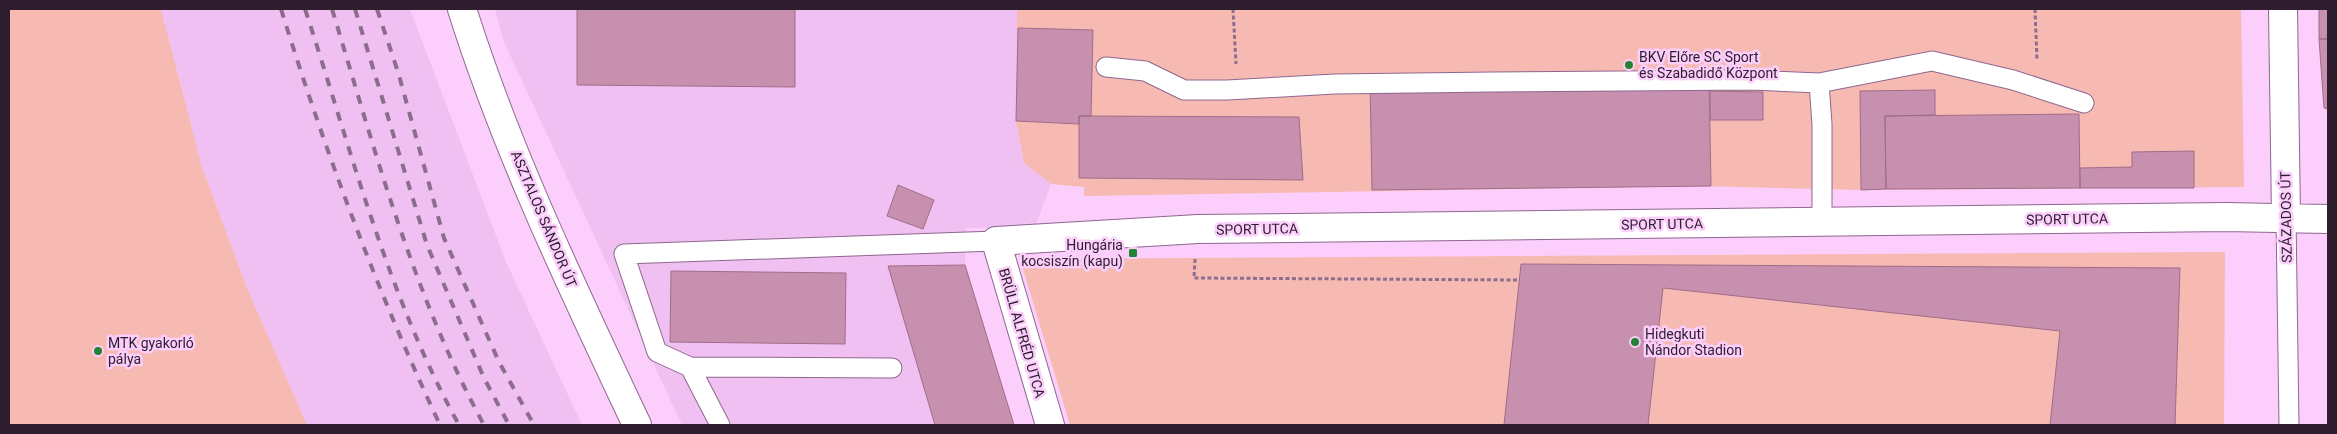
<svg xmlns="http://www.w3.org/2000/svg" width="2337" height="434" font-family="Roboto,sans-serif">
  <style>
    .built { fill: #f1c0f2 }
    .green { fill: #f7bab3 }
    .building { fill: #c790ae; stroke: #a06c88 }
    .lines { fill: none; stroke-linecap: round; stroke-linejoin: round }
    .lane-casing { stroke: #8e678f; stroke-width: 21 }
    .street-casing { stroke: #8e678f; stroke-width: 30 }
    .path { stroke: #8d6f8d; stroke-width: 3; stroke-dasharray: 4 2.5; stroke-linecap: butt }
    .lane { stroke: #fff; stroke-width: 19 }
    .street { stroke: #fff; stroke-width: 28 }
    .rail { stroke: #8b6e8b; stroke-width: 4; stroke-dasharray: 9 9; stroke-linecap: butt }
    .poi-dot { fill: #248234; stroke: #fbcefb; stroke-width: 2 }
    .labels { text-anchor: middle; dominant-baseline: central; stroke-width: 5; stroke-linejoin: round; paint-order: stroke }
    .poi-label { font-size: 14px; fill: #2d1d2d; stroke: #fbcefb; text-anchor: start }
    .street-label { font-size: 14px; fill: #2d1d2d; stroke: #fbcefb }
  </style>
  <rect width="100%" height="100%" fill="#fbcefb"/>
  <!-- built -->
  <path class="built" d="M161,9H410L506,262L582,425H307L247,288L202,167Z
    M495,9H1018L1016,121L1024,163L1051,184L1035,227L966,228L965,243V265L1014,425H682L504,42Z"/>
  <!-- green -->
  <path class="green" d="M9,9H161L202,167L247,288L307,425H9Z
    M1017,9H2241L2244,187L1861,190L1697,186L1084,196V187L1051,184L1024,163L1016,121Z
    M2225,252L2224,425H1070L1020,259Z"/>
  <!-- building -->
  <path class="building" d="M577,9H795V87L577,85Z
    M2319,9H2328V39H2319Z
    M1018,28L1093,30L1091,116H1079V124L1016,121Z
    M2319,39H2328V109L2324,108Z
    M1709,76L1711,186L1372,190L1370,80Z
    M1935,90V115L1885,116L1886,189L1861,190L1860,91Z
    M1710,91L1763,92V120H1710Z
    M2079,114L2080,188L1886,189L1885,116Z
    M1079,116L1299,117L1303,180L1079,178Z
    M2194,151V188H2080V168L2132,167V152Z
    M898,185L934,200L923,229L887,216Z
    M1521,264L2180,268L2175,425H2050L2060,331L1663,288L1648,425H1504Z
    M965,265L1014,425H935L888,266Z
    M671,271L846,273L845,344L670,342Z"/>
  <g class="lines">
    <!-- lane casing -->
    <g class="lane-casing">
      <path id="lane" d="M1106,67L1145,71L1184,90H1227L1335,84L1493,82L1752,80L1819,83L1822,124V222
        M1819,83L1932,61L2013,80L2084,103
        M2286,217L2289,425
        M690,367L892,368
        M720,425L690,367L657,352L624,254L996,241"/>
    </g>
    <!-- street casing -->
    <g class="street-casing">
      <path id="street" d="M462,9C507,152 573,289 637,425
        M2283,9L2286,217
        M1050,425L996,241L1198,229L2226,217L2328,219"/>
    </g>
    <!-- path -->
    <path class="path" d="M1233,9L1236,64
      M2035,9L2037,60
      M1195,259L1194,278L1520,280"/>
    <!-- lane -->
    <use href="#lane" class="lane"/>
    <!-- street -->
    <use href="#street" class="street"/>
    <!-- rail -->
    <path class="rail" d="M281,9C325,151 377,291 440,425
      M305,9C351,149 387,295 459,425
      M332,9C375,150 413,295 484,425
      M355,9L427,245L484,378L509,425
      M377,9L398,72L444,238L499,362L534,425"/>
  </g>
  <!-- markers -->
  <g class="poi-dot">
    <circle cx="1629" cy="65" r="5"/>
    <rect x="1128" y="248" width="10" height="10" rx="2.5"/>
    <circle cx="1635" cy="342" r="5"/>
    <circle cx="98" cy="351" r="5"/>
  </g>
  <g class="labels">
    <!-- poi labels -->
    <g class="poi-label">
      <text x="1639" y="57">BKV Előre SC Sport<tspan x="1639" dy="16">és Szabadidő Központ</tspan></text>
      <text x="1123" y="245" text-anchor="end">Hungária<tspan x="1123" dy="16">kocsiszín (kapu)</tspan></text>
      <text x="1645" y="334">Hidegkuti<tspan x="1645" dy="16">Nándor Stadion</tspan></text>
      <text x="108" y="343">MTK gyakorló<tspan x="108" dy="16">pálya</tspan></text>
    </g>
    <!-- street labels -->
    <g class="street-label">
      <text transform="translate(2286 217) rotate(-91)">SZÁZADOS ÚT</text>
      <text transform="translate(544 219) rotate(67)">ASZTALOS SÁNDOR ÚT</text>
      <text transform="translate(2067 219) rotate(-1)">SPORT UTCA</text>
      <text transform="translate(1662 224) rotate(-1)">SPORT UTCA</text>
      <text transform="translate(1257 229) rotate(-1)">SPORT UTCA</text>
      <text transform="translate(1022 333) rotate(74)">BRÜLL ALFRÉD UTCA</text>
    </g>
  </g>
  <!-- border -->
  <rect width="2337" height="434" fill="none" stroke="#2d1d2d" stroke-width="20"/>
</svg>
